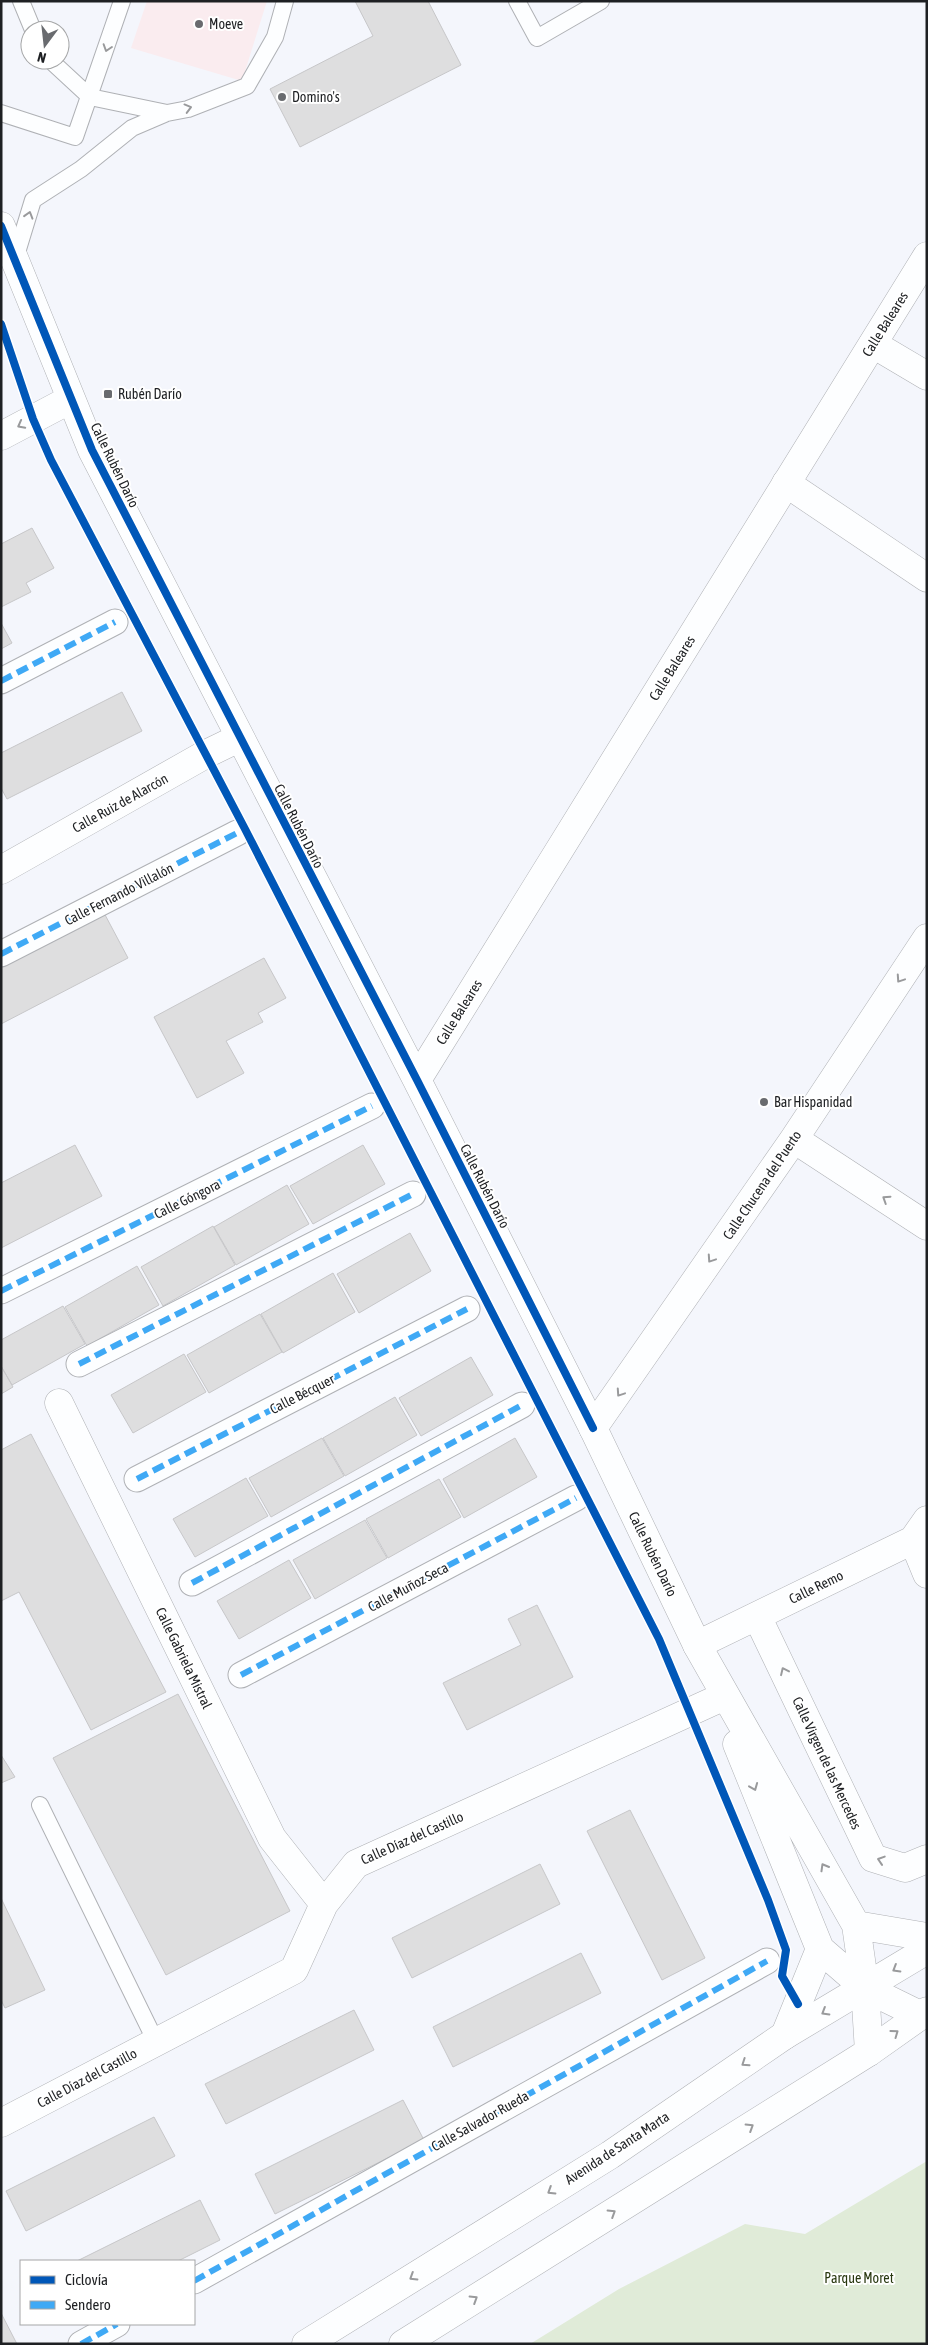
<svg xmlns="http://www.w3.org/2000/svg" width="928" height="2345" font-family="'Asap Condensed',sans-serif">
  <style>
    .commercial { fill: #faecef }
    .green { fill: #e0ebd8 }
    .building { fill: #dededf; stroke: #c7c7c9 }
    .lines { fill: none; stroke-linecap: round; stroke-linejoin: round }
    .service-casing { stroke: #afb1b5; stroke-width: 18 }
    .pedestrian-casing { stroke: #afb1b5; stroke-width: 27 }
    .minor-casing { stroke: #afb1b5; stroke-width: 29 }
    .tertiary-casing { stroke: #afb1b5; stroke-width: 29 }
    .secondary-casing { stroke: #afb1b5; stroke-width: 29 }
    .service { stroke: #fdfeff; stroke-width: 16 }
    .pedestrian { stroke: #fdfeff; stroke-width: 25 }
    .minor { stroke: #fdfeff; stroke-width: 28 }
    .tertiary { stroke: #fdfeff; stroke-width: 28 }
    .secondary { stroke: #fdfeff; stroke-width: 28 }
    .quiet { stroke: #3fa9f5; stroke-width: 6; stroke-dasharray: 12 6; stroke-linecap: butt }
    .cycleway-casing { stroke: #fff; stroke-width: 11 }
    .cycleway { stroke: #0057b8; stroke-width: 8 }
    .oneway { stroke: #999a9c }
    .poi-dot { fill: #696b6f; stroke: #fff; stroke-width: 2 }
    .labels { text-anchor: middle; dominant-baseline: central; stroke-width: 4; stroke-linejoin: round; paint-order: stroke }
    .poi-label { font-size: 14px; fill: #1e2023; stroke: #fff; text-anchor: start }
    .street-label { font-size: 14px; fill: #1e2023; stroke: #fff }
    .park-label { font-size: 14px; fill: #293810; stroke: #fff }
  </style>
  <rect width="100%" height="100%" fill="#f4f6fc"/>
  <!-- commercial -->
  <path class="commercial" d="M147,1H267L242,81L131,48Z"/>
  <!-- green -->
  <path class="green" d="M927,2161V2344H530L619,2289L745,2224L805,2234Z"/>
  <!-- building -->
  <path class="building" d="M355,1H428L461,65L300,147L270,89L373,36Z
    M32,528L54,568L26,583L31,592L1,607V544Z
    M1,623L12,643L1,649Z
    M122,692L142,731L7,799L1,788V753Z
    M103,911L128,958L1,1024V963Z
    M264,958L286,998L258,1013L263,1022L226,1041L244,1073L197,1098L154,1017Z
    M75,1145L102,1196L1,1248V1183Z
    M363,1145L385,1184L313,1224L290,1186Z
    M287,1185L309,1224L236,1265L214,1227Z
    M213,1226L235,1265L163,1306L141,1267Z
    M410,1233L431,1271L359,1313L337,1274Z
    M137,1266L159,1305L87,1346L65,1307Z
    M333,1273L355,1312L283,1353L261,1314Z
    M63,1306L85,1344L12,1385L1,1366V1340Z
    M260,1314L282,1352L209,1393L187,1355Z
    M184,1354L206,1392L133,1433L111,1395Z
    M471,1357L493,1395L421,1436L399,1398Z
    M1,1366L13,1387L1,1394Z
    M395,1397L417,1435L345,1476L323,1438Z
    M31,1434L166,1692L91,1730L19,1592L1,1601V1450Z
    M322,1438L344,1476L271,1517L249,1478Z
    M515,1438L537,1477L464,1518L443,1479Z
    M246,1478L268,1516L195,1557L173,1519Z
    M439,1479L461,1517L388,1558L366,1519Z
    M365,1520L387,1558L315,1599L293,1560Z
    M289,1560L311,1598L239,1639L217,1601Z
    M537,1605L573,1677L467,1730L443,1683L521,1645L508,1619Z
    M178,1694L290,1911L166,1975L53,1758Z
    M1,1755L15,1777L1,1783Z
    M630,1810L705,1958L662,1980L587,1831Z
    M540,1864L560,1904L412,1978L392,1938Z
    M1,1898L45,1990L5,2008L1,2000Z
    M581,1953L601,1993L453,2067L433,2027Z
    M354,2010L374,2050L226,2124L205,2084Z
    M403,2100L424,2140L275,2214L255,2174Z
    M154,2117L175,2156L26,2231L6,2191Z
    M200,2200L220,2240L178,2261H77Z
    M1,2313L17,2344H1Z"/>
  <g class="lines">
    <!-- service casing -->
    <g class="service-casing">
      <path id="service" d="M21,1L33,30
        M517,1L537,38L601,1
        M50,60L90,97L167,113
        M1,113L75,137L122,1
        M15,259L33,200L81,169L132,128L167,113L188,109L247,86L275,37L285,1
        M40,1805L156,2042"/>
    </g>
    <!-- pedestrian casing -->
    <g class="pedestrian-casing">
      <path id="pedestrian" d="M1,681L115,622
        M1,954L237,833
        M1,1291L372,1106
        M79,1364L413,1194
        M137,1479L467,1309
        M192,1583L522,1405
        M241,1675L576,1498
        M194,2281L767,1961
        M81,2344L117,2324"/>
    </g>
    <!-- minor casing -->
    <g class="minor-casing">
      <path id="minor" d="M873,344L927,376
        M786,483L927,578
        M794,1139L927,1226
        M59,1403L272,1838L324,1904
        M593,1428L794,1139L927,938
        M913,1540L927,1574
        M757,1616L873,1858L905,1868L927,1859
        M697,1645L913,1540L927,1520
        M1,2123L294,1970L324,1904L356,1864L718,1699"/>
    </g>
    <!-- tertiary casing -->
    <g class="tertiary-casing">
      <path id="tertiary" d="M1,226L92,450L417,1080L593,1428L697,1645L856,1925L865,1988L869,2052
        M1,436L71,399
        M1,870L206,754L239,738
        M417,1080L927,256
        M737,1744L820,1949L865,1988L920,2015
        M856,1925L927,1937
        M785,2035L820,1949"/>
    </g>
    <!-- secondary casing -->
    <g class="secondary-casing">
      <path id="secondary" d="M306,2344L610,2155L785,2035L927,1950
        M403,2344L869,2052L927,2011"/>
    </g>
    <!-- service -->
    <use href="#service" class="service"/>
    <!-- pedestrian -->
    <use href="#pedestrian" class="pedestrian"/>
    <!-- minor -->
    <use href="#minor" class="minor"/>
    <!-- tertiary -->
    <use href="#tertiary" class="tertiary"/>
    <!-- secondary -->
    <use href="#secondary" class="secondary"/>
    <!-- quiet -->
    <path class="quiet" d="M1,681L115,622
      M1,954L237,833
      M1,1291L372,1106
      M79,1364L413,1194
      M137,1479L467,1309
      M192,1583L522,1405
      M241,1675L576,1498
      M194,2281L767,1961
      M81,2344L117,2324"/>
    <!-- cycleway casing -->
    <g class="cycleway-casing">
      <path id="cycleway" d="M1,226L92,450L417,1080L593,1428
        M1,324L33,419L51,460L245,829L659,1639L768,1900L786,1950L782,1976L798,2004"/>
    </g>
    <!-- cycleway -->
    <use href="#cycleway" class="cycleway"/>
  </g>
  <!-- one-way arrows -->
  <defs><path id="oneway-chevron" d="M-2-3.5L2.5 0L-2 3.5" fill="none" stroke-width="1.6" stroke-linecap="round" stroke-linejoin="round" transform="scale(1.25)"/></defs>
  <g class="oneway">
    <use href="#oneway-chevron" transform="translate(107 48) rotate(108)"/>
    <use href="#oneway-chevron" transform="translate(188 108) rotate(-15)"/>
    <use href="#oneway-chevron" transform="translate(29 215) rotate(-73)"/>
    <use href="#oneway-chevron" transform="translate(21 425) rotate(152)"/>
    <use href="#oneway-chevron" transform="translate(900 979) rotate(124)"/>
    <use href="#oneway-chevron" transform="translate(886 1199) rotate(-147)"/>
    <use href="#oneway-chevron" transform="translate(711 1259) rotate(124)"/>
    <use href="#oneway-chevron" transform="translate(620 1393) rotate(124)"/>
    <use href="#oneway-chevron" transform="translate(784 1671) rotate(-115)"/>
    <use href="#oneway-chevron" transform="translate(754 1787) rotate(68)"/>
    <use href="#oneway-chevron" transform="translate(881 1860) rotate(-162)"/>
    <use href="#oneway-chevron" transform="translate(824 1867) rotate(-120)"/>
    <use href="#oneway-chevron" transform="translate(896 1969) rotate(149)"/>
    <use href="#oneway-chevron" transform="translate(825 2012) rotate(149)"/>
    <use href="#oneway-chevron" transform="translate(895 2033) rotate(-36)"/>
    <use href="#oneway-chevron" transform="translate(745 2063) rotate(146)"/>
    <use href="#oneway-chevron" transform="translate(750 2127) rotate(-32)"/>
    <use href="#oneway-chevron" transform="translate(551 2191) rotate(148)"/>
    <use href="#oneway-chevron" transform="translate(612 2213) rotate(-32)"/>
    <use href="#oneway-chevron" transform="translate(413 2277) rotate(148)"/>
    <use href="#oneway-chevron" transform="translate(474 2299) rotate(-32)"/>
  </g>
  <!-- markers -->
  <g class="poi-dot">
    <circle cx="199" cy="24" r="5"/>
    <circle cx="282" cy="97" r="5"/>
    <rect x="103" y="389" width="10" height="10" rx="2.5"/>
    <circle cx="764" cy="1102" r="5"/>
  </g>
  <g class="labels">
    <!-- poi labels -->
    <g class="poi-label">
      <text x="209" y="24">Moeve</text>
      <text x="292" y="97">Domino's</text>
      <text x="118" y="394">Rubén Darío</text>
      <text x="774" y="1102">Bar Hispanidad</text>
    </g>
    <!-- street labels -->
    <g class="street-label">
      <text transform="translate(885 324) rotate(-58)">Calle Baleares</text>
      <text transform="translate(115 465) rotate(64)">Calle Rubén Darío</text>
      <text transform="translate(672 668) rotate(-58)">Calle Baleares</text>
      <text transform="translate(120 803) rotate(-29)">Calle Ruiz de Alarcón</text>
      <text transform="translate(299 826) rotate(63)">Calle Rubén Darío</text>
      <text transform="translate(119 894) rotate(-27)">Calle Fernando Villalón</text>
      <text transform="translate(459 1012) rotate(-58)">Calle Baleares</text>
      <text transform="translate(762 1185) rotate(-56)">Calle Chucena del Puerto</text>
      <text transform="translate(485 1186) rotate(63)">Calle Rubén Darío</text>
      <text transform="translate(187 1199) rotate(-26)">Calle Góngora</text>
      <text transform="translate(302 1394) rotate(-27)">Calle Bécquer</text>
      <text transform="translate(653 1554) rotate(64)">Calle Rubén Darío</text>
      <text transform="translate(408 1587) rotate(-28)">Calle Muñoz Seca</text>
      <text transform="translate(816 1587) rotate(-26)">Calle Remo</text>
      <text transform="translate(184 1658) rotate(64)">Calle Gabriela Mistral</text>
      <text transform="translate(827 1763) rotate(65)">Calle Virgen de las Mercedes</text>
      <text transform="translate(412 1838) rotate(-24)">Calle Díaz del Castillo</text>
      <text transform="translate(87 2078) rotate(-28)">Calle Díaz del Castillo</text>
      <text transform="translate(480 2121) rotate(-29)">Calle Salvador Rueda</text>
      <text transform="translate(617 2148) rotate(-33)">Avenida de Santa Marta</text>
    </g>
    <!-- park labels -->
    <g class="park-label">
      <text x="859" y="2278">Parque Moret</text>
    </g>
  </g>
  <!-- border -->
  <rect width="928" height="2345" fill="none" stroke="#1e2023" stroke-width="5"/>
  <!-- legend -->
  <rect x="20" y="2260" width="175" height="65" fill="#ffffff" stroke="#a5a6a7"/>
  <rect x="30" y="2276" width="25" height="8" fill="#0057b8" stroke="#a5a6a7"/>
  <text x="65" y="2285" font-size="15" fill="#1e2023">Ciclovía</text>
  <rect x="30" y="2301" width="25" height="8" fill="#3fa9f5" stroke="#a5a6a7"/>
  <text x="65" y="2310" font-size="15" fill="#1e2023">Sendero</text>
  <!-- north arrow -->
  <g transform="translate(45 45) rotate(195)"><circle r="24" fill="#ffffff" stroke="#a5a6a7"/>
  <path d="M0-4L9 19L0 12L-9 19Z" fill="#696b6f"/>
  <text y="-8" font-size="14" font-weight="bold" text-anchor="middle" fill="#1e2023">N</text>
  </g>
</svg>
